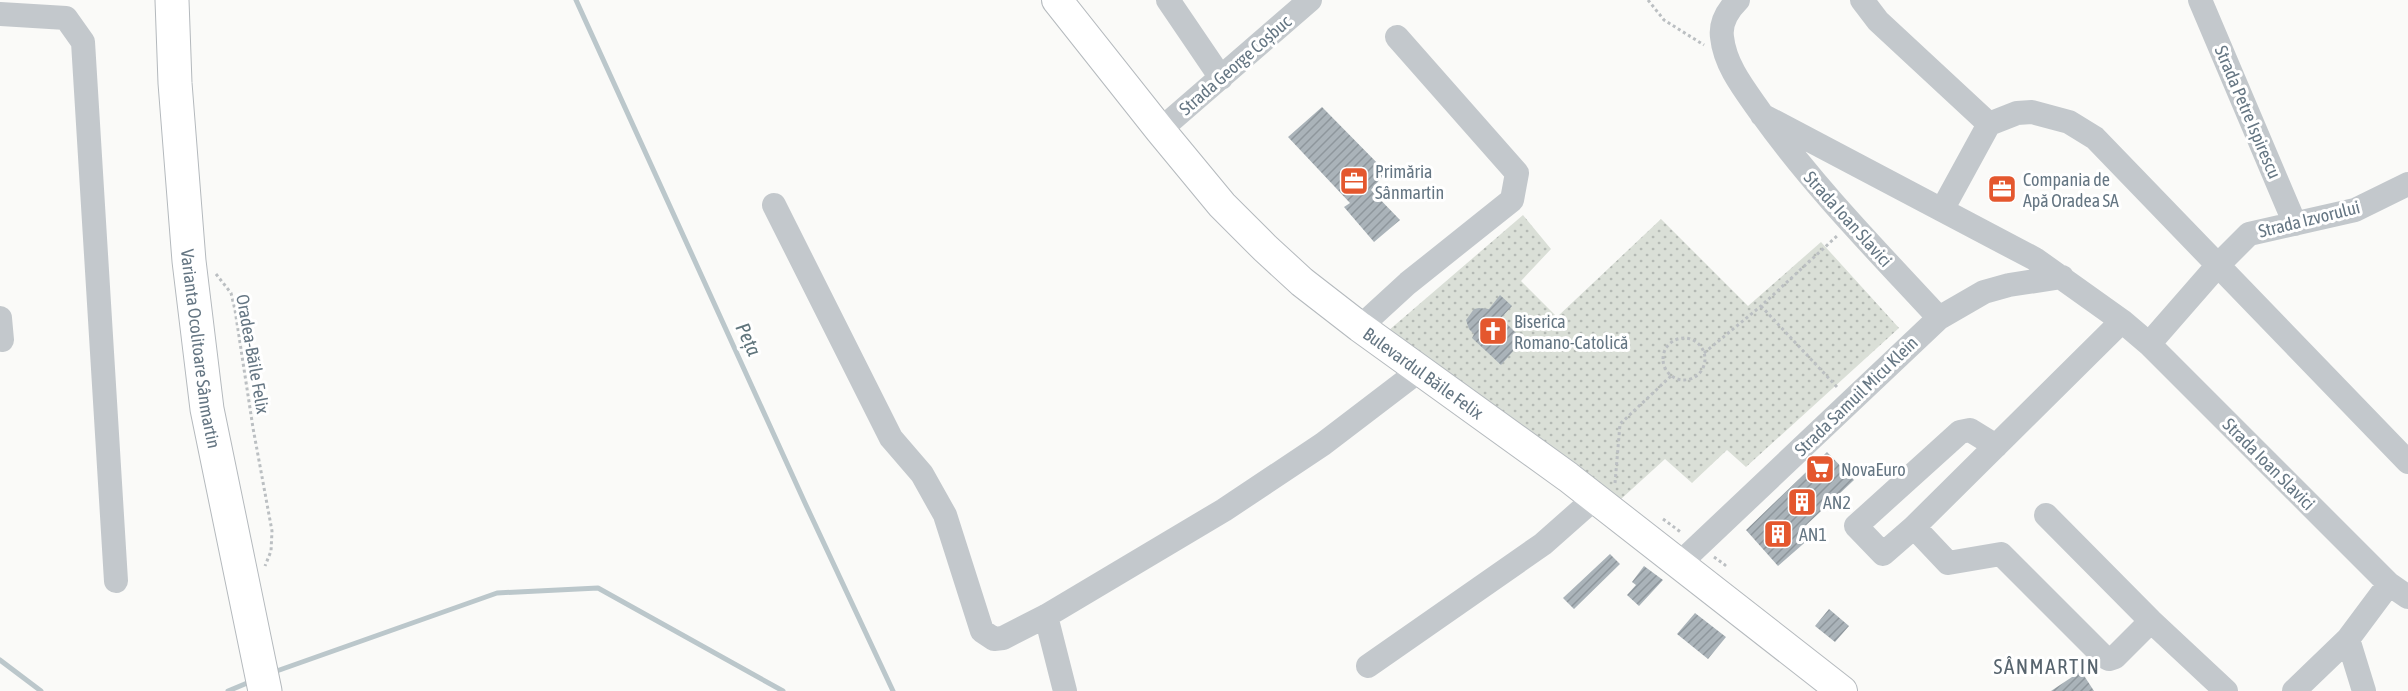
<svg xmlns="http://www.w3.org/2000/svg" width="2408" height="691" font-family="'Asap Condensed',sans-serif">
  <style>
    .grass { fill: url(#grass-dots) }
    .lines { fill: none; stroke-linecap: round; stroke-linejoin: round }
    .stream { stroke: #bbc7cb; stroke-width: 5 }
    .building { fill: url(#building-hatch) }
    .major-casing { stroke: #b5babe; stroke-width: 32 }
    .highway-casing { stroke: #b4b9bd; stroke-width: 35 }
    .path { stroke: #bbbfc2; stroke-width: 3; stroke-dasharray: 3 3; stroke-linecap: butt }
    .minor { stroke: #c3c8cc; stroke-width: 24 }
    .major { stroke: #fff; stroke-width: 30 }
    .highway { stroke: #fff; stroke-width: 33 }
    .labels { text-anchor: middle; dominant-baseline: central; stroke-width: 6; stroke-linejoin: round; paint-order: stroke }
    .street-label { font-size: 18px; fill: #657683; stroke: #fff }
    .poi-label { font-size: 18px; fill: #657683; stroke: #fff; text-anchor: start }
    .water-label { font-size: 20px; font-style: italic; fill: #60757c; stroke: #fff }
    .quarter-label { font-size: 21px; letter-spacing: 1.5px; fill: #57646e; stroke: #fff }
  </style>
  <defs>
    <pattern id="grass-dots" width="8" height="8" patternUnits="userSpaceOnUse" patternTransform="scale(1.5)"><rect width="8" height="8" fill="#dadfd7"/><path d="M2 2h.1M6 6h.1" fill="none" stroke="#b4b9b4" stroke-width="1.8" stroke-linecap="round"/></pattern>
    <pattern id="building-hatch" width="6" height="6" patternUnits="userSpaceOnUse" patternTransform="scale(1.5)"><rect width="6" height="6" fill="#aab3b9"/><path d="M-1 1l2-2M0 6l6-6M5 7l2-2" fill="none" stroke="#8e969c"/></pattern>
  </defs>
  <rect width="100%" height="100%" fill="#fafaf8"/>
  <!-- grass -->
  <path class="grass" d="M1523,215L1551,249L1521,281L1557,317L1661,219L1748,306L1821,242L1899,328L1746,467L1727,450L1692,483L1665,459L1621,499L1388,331Z"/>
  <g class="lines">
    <!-- stream -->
    <path class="stream" d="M576,0L805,503L893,691
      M0,660L41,691
      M271,673L497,593L598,588L783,691
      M228,691L252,681"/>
  </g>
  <!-- building -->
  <path class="building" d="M1322,107L1386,172L1371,190L1400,220L1374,242L1344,207L1350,203L1288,137Z
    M1500,295L1512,306L1501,318L1523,340L1501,365L1472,338L1474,334L1469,329L1466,320L1474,309L1479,308L1489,309Z
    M1827,452L1854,480L1802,529L1810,538L1778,566L1746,530Z
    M1610,554L1620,564L1574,609L1563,598Z
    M1644,566L1663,580L1639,606L1627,595L1636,585L1632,582Z
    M1829,609L1849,626L1835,642L1815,626Z
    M1695,613L1726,637L1708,659L1677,634Z
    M2081,671L2094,691H2051Z"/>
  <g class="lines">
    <!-- major casing -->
    <g class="major-casing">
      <g id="major">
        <path id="s1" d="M1057,0L1160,130L1222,205L1265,248L1302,282L1360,327L1568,477L1842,691"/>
      </g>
    </g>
    <!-- highway casing -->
    <g class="highway-casing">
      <g id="highway">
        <path id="s2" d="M172,0L175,83L189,261L207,409L265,691"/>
      </g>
    </g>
    <!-- path -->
    <path class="path" d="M1648,0L1664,20L1704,45
      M216,274L231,293L235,310L253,428L272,531L271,551L265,566
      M1761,306L1837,387
      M1663 359a21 21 0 1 1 42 0a21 21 0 1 1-42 0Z
      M1704,353L1761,306L1837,236
      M1615,483L1620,424L1671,376
      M1663,519L1682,533
      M1714,557L1725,565L1722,568"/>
    <!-- minor -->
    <path class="minor" d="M1168,0L1221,78
      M1738,0C1728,10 1720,22 1722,37C1725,66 1745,90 1761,113C1814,187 1878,252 1939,318
      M1862,0L1878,21L1989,124
      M2200,0L2295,224
      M0,14L66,18L83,42L116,581
      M1762,115L2035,259L2122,321L2149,344L2389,584L2348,639L2294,691
      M1160,130L1310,0
      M774,205L891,438L922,474L945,515L982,631L994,639L1003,638L1046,616L1224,510L1323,444L1420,370
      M1942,210L1989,124L2017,113L2032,112L2069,122L2095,138L2408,462
      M0,318L2,340
      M1360,327L1408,283L1512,200L1517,173L1397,37
      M2149,344L2218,265L2249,234L2355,210L2408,184
      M1996,446L1970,430L1960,432L1856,526L1883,554L1914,527L1948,563L2001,554L2103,656L2109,659L2115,657L2151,621
      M2046,515L2151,621L2226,691
      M1914,527L2122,321
      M1679,564L1939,318L1984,292L2009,285L2062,277
      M2389,584L2408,597
      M1046,616L1065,691
      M2348,639L2364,691
      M1368,666L1543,544L1595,498"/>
    <!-- major -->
    <use href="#major" class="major"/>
    <!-- highway -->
    <use href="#highway" class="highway"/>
  </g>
  <!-- icons -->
  <defs>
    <g id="office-square" transform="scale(1.5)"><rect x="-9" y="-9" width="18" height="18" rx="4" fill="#e4572e" stroke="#fff"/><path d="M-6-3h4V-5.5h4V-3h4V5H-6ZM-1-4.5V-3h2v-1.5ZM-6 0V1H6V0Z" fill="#fff"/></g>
    <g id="church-square" transform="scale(1.5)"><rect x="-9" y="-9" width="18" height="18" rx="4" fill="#e4572e" stroke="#fff"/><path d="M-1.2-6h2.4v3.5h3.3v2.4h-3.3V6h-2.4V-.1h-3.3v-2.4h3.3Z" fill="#fff"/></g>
    <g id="supermarket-square" transform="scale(1.5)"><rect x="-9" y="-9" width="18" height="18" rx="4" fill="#e4572e" stroke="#fff"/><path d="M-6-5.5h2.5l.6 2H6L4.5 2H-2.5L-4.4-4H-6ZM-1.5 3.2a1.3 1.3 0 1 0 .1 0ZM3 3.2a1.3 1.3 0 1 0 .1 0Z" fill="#fff"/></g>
    <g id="building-square" transform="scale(1.5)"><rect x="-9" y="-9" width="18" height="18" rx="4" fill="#e4572e" stroke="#fff"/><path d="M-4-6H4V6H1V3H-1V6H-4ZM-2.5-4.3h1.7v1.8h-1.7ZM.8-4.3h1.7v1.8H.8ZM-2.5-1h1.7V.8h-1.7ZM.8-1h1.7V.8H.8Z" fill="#fff"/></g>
  </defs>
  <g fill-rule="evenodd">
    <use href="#office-square" x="1354" y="181"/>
    <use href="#office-square" x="2002" y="189"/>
    <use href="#church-square" x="1493" y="331"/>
    <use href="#supermarket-square" x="1820" y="469"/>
    <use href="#building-square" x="1802" y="502"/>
    <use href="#building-square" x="1778" y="534"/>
  </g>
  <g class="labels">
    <!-- street labels -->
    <g class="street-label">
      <text transform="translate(1235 65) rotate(-41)">Strada George Coșbuc</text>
      <text transform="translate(2248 112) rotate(67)">Strada Petre Ispirescu</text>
      <text transform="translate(1848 219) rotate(48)">Strada Ioan Slavici</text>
      <text transform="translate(2309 219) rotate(-14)">Strada Izvorului</text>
      <text stroke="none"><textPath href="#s2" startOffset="350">Varianta Ocolitoare Sânmartin</textPath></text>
      <text transform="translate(253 354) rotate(80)">Oradea-Băile Felix</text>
      <text stroke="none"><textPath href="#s1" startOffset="526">Bulevardul Băile Felix</textPath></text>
      <text transform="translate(1856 396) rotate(-44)">Strada Samuil Micu Klein</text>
      <text transform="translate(2269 464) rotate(45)">Strada Ioan Slavici</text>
    </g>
    <!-- poi labels -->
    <g class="poi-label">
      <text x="1375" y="171">Primăria<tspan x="1375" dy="21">Sânmartin</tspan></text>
      <text x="2023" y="179">Compania de<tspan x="2023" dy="21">Apă Oradea SA</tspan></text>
      <text x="1514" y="321">Biserica<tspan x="1514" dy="21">Romano-Catolică</tspan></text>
      <text x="1841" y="469">NovaEuro</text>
      <text x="1823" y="502">AN2</text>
      <text x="1799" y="534">AN1</text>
    </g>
    <!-- water labels -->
    <g class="water-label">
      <text transform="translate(749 339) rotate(65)">Peța</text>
    </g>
    <!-- quarter labels -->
    <g class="quarter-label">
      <text x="2047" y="666">SÂNMARTIN</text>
    </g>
  </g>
</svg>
